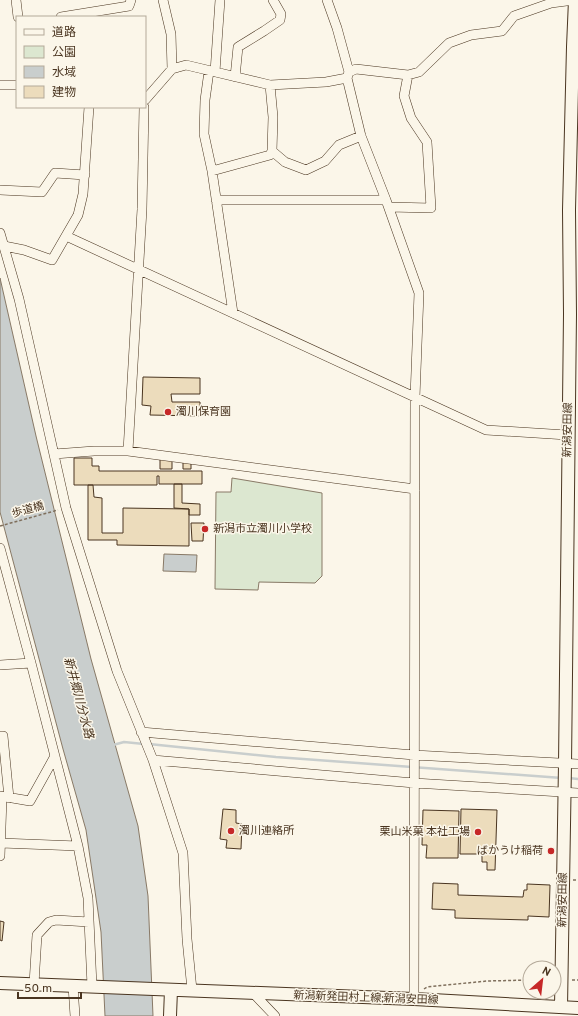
<svg xmlns="http://www.w3.org/2000/svg" width="578" height="1016" font-family="Overpass,'Noto Sans JP',sans-serif">
  <style>
    .green { fill: #dce7d0; stroke: #887966 }
    .water { fill: #c9cecd; stroke: #887966 }
    .lines { fill: none; stroke-linecap: round; stroke-linejoin: round }
    .stream { stroke: #c9cecd; stroke-width: 2.5 }
    .building { fill: #ecdcbc; stroke: #4a3520 }
    .minor-casing { stroke: #4a3520; stroke-width: 10 }
    .major-casing { stroke: #4a3520; stroke-width: 14 }
    .path { stroke: #7f6f5c; stroke-width: 1.5; stroke-dasharray: 3 2; stroke-linecap: butt }
    .minor { stroke: #fbf6e9; stroke-width: 9 }
    .major { stroke: #fbf6e9; stroke-width: 12 }
    .poi-dot { fill: #c62828; stroke: #fbf6e9; stroke-width: 1.5 }
    .labels { text-anchor: middle; dominant-baseline: central; stroke-width: 3; stroke-linejoin: round; paint-order: stroke }
    .poi-label { font-size: 11px; fill: #4a3520; stroke: #fbf6e9; text-anchor: start }
    .street-label { font-size: 11px; fill: #4a3520; stroke: #fbf6e9 }
    .water-label { font-size: 12px; font-style: italic; fill: #4a3520; stroke: #fbf6e9 }
  </style>
  <rect width="100%" height="100%" fill="#fbf6e9"/>
  <!-- green -->
  <path class="green" d="M232,478L322,493V576L315,583L259,582L258,590L215,589L216,492H231Z"/>
  <!-- water -->
  <path class="water" d="M0,278L36,436L91,659L138,826L148,896L153,1016H105L101,932L86,830L63,749L0,512Z
    M164,554L197,555L196,572L163,571Z"/>
  <g class="lines">
    <!-- stream -->
    <path class="stream" d="M149,744L276,757L562,778
      M113,745L124,742L144,744
      M569,778L578,779"/>
  </g>
  <!-- building -->
  <path class="building" d="M143,377L200,378V394H171L172,402H200V416L150,415L151,406L142,405Z
    M74,458H92V466H99V471H202V484H159V476H157V485H74Z
    M160,459L172,460V469H160Z
    M183,462L191,463V469H183Z
    M174,484H182V503L200,504V515H189V509L174,508Z
    M88,485H93L94,497L102,498V533H123V508L189,509V546L117,545V540H88Z
    M191,523H204L203,541H192Z
    M223,809L236,810V823L242,824L241,849L226,848L227,840L220,839Z
    M461,809L497,810L495,870H487V862H482V854H460Z
    M423,810L459,811L458,858H426L427,845H422Z
    M433,883L458,884V895L523,897L524,890H527V884L550,885L549,917L528,916V920L455,918V910L432,909Z
    M0,921L4,922L2,941L0,940Z"/>
  <g class="lines">
    <!-- minor casing -->
    <g class="minor-casing">
      <path id="minor" d="M16,0L18,17
        M163,0L171,34L172,69
        M327,0L337,28L349,72
        M61,17L129,6L131,0
        M209,71L205,100L204,134L212,171L233,313
        M215,72L220,0
        M235,77L238,47L264,31L280,20L281,14L273,0
        M347,78L361,136L386,200L419,293L415,397L414,999
        M0,85H17
        M145,100L172,69L186,65L270,85L326,82L347,78L349,72L356,69L408,75L419,72L449,43L471,35L502,31L514,16L551,3L574,0
        M272,151L285,162L306,170L325,161L339,145L361,136
        M212,171L270,155L272,151L273,117L270,85
        M0,190L42,192L55,173L85,175
        M216,200H386
        M389,207L431,208L427,142L411,118L404,96L408,75
        M0,233L19,299L66,508L117,671L153,760L183,853L187,939L192,990
        M66,236L486,430L567,435
        M4,246L24,250L52,260L78,215L83,194L89,107
        M128,451L142,209L144,107
        M54,454L94,451H128L415,489
        M0,548L31,663L78,846L88,898L92,986
        M0,665L31,663
        M141,732L414,755L578,764
        M0,736H3L9,798
        M153,760L414,783L578,793
        M0,796L30,801L55,756
        M1,843L78,846
        M0,856L2,797
        M34,984L37,935L49,922L56,920L89,922
        M73,986L75,1016
        M254,994L275,1016"/>
    </g>
    <!-- major casing -->
    <g class="major-casing">
      <path id="major" d="M0,983L414,999L578,1008
        M561,1007L565,764L570,314L569,210L573,47L575,0
        M170,1016L171,990"/>
    </g>
    <!-- path -->
    <path class="path" d="M0,526L58,510
      M573,880H578
      M572,980H578
      M424,989L427,987L487,981L530,980"/>
    <!-- minor -->
    <use href="#minor" class="minor"/>
    <!-- major -->
    <use href="#major" class="major"/>
  </g>
  <!-- markers -->
  <g class="poi-dot">
    <circle cx="168" cy="412" r="4"/>
    <circle cx="205" cy="529" r="4"/>
    <circle cx="231" cy="831" r="4"/>
    <circle cx="478" cy="832" r="4"/>
    <circle cx="551" cy="851" r="4"/>
  </g>
  <g class="labels">
    <!-- poi labels -->
    <g class="poi-label">
      <text x="176" y="412">濁川保育園</text>
      <text x="213" y="529">新潟市立濁川小学校</text>
      <text x="239" y="831">濁川連絡所</text>
      <text x="470" y="832" text-anchor="end">栗山米菓 本社工場</text>
      <text x="543" y="851" text-anchor="end">ばかうけ稲荷</text>
    </g>
    <!-- street labels -->
    <g class="street-label">
      <text transform="translate(568 430) rotate(-89)">新潟安田線</text>
      <text transform="translate(28 510) rotate(-15)">歩道橋</text>
      <text transform="translate(563 900) rotate(-89)">新潟安田線</text>
      <text transform="translate(366 998) rotate(2)">新潟新発田村上線;新潟安田線</text>
    </g>
    <!-- water labels -->
    <g class="water-label">
      <text transform="translate(78 698) rotate(75)">新井郷川分水路</text>
    </g>
  </g>
  <!-- legend -->
  <rect x="16" y="16" width="130" height="92" fill="#fbf6e9" stroke="#b4a999"/>
  <rect x="24" y="29" width="20" height="6" fill="#fbf6e9" stroke="#b4a999"/>
  <text x="52" y="36" font-size="12" fill="#4a3520">道路</text>
  <rect x="24" y="46" width="20" height="12" fill="#dce7d0" stroke="#b4a999"/>
  <text x="52" y="56" font-size="12" fill="#4a3520">公園</text>
  <rect x="24" y="66" width="20" height="12" fill="#c9cecd" stroke="#b4a999"/>
  <text x="52" y="76" font-size="12" fill="#4a3520">水域</text>
  <rect x="24" y="86" width="20" height="12" fill="#ecdcbc" stroke="#b4a999"/>
  <text x="52" y="96" font-size="12" fill="#4a3520">建物</text>
  <!-- north arrow -->
  <g transform="translate(542 980) rotate(28)"><circle r="19" fill="#fbf6e9" stroke="#b4a999"/>
  <path d="M0-3L7 15L0 10L-7 15Z" fill="#c62828"/>
  <text y="-6" font-size="11" font-weight="bold" text-anchor="middle" fill="#4a3520">N</text>
  </g>
  <!-- scale -->
  <path d="M18 992v6h63v-6" fill="none" stroke="#4a3520" stroke-width="2"/>
  <text x="24" y="992" font-size="12" fill="#4a3520" stroke="#fbf6e9" stroke-width="3" paint-order="stroke">50 m</text>
</svg>
